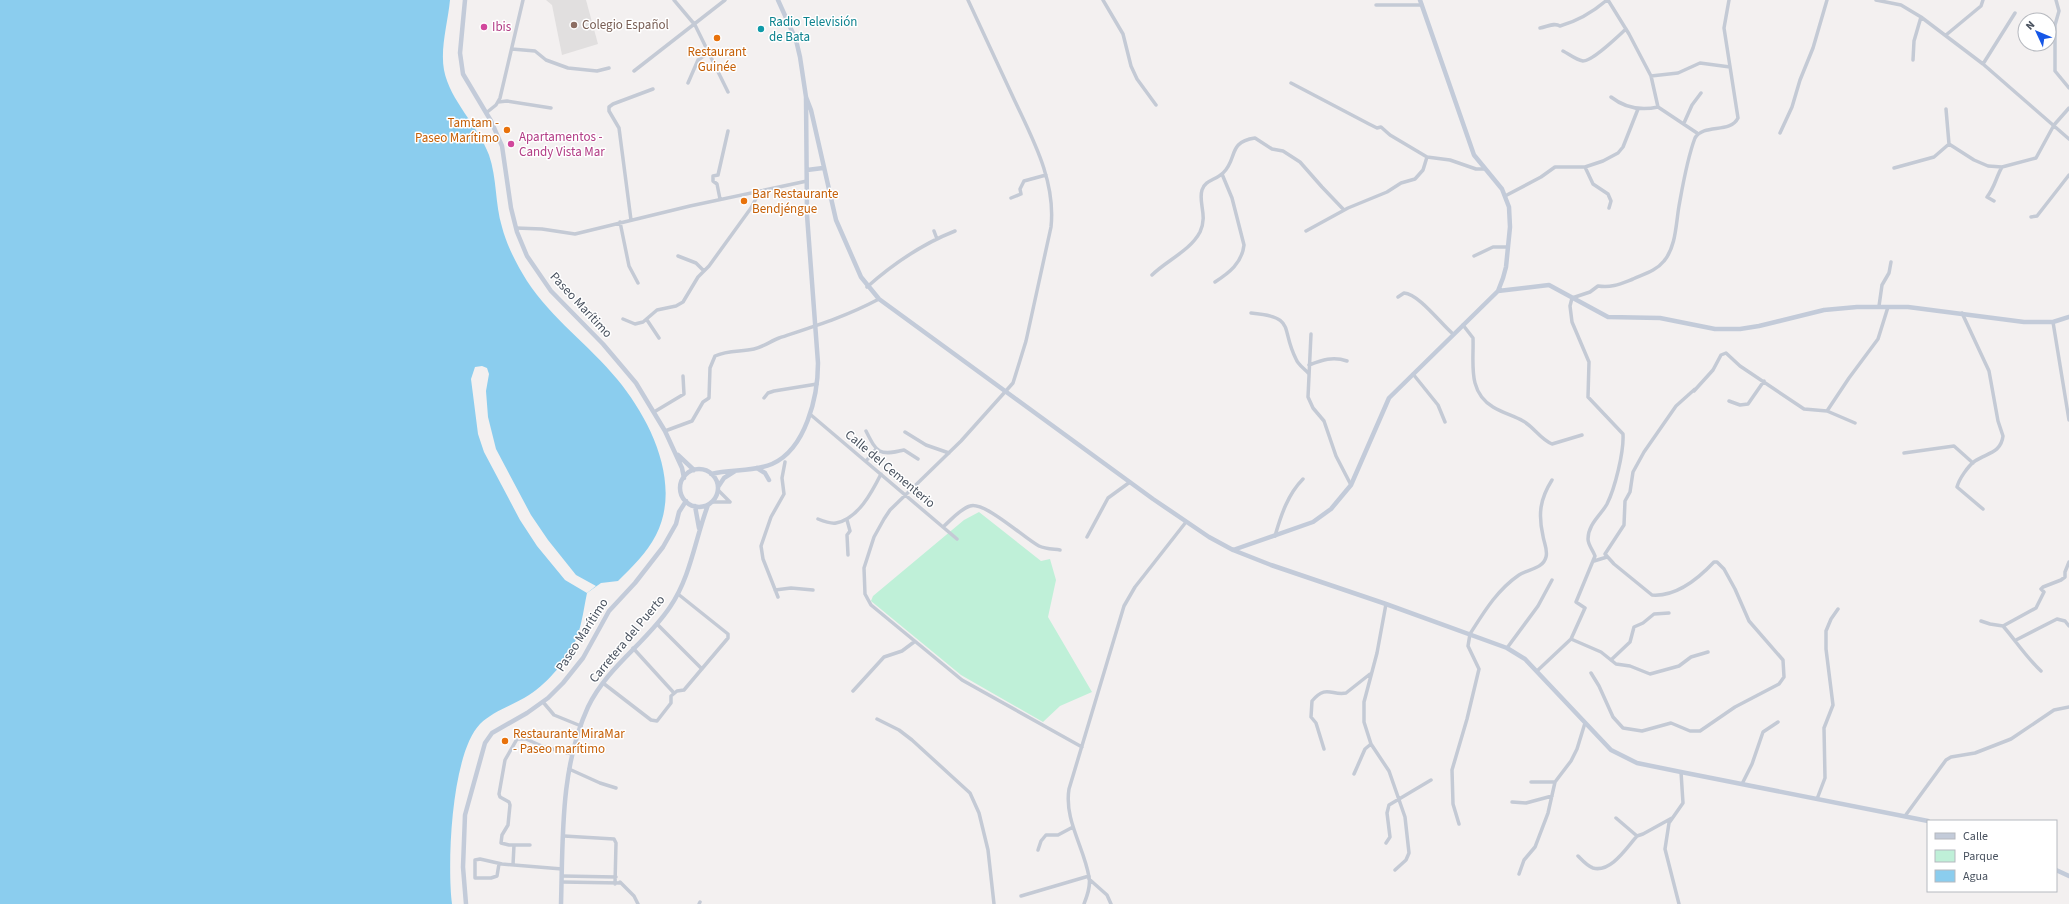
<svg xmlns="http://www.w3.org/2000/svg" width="2069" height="904" font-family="'Source Sans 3',sans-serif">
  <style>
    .education { fill: #e1dfdf }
    .green { fill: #bff0d8 }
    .water { fill: #8bcdee }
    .pier { fill: #f3f0f0 }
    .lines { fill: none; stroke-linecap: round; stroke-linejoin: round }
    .street { stroke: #c4cad5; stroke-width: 3.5 }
    .secondary { stroke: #c3cbd9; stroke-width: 4.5 }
    .education-dot { fill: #8d6e63; stroke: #fff; stroke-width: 1.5 }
    .hotel-dot { fill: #d1479c; stroke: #fff; stroke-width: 1.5 }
    .culture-dot { fill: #0f9aa8; stroke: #fff; stroke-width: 1.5 }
    .food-dot { fill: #e8710a; stroke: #fff; stroke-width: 1.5 }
    .labels { text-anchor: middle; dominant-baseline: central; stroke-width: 3; stroke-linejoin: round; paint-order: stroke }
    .culture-label { font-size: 13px; fill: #0d838f; stroke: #fff; text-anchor: start }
    .education-label { font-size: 13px; fill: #785e54; stroke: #fff; text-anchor: start }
    .hotel-label { font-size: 13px; fill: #b23c85; stroke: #fff; text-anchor: start }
    .food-label { font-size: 13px; fill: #c56008; stroke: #fff; text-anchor: start }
    .street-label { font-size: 13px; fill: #48515e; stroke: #fff }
  </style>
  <rect width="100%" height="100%" fill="#f3f0f0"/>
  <!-- education -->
  <path class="education" d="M546,0H586L598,44L562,55L552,5Z"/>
  <!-- green -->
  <path class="green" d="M979,512L1041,561L1050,559L1056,580L1048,617L1092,692L1060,706L1043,722L961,675L871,601L873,596L964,520Z"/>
  <!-- water -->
  <path class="water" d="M0,0H450C448,22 440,48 444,70C450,101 478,125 489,155C497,178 495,204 502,227C507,246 517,265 527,281C552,319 589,345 617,379C651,420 682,484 656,535C647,553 632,567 618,581L601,583L587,593C584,607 582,624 577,637C568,659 549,682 529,695C514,705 493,711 480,724C451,754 447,864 452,904H0Z"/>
  <!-- pier -->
  <path class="pier" d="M482,366L487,368L489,374L486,391L488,417L496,449L531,515L548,540L576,575L596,586L587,593L565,580L537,546L520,520L484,452L478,434L471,379L475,367Z"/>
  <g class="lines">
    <!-- street -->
    <path class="street" d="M674,0L695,25L728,92
      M968,0C983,32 998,64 1013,97C1032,138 1056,180 1051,227L1026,341L1013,383L961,441L890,510L884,519L874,537L864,568L865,594L871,605L962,680L1082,747
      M1103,0L1123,34L1131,66L1137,79L1156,105
      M1608,0L1629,34L1651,76L1658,107L1697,133
      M1876,0L1901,5L1921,17L1983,64L2069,139
      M2056,0L2059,11L2055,25V71L2069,88
      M1376,5H1422
      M1540,28C1547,27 1554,22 1560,26C1578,21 1593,12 1607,0
      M1946,35L1981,6L1983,0
      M512,49L535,51L546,60L568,68L597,71L609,68
      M1563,51C1569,54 1576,60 1583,61C1593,61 1618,36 1626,29
      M1913,60L1914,41L1921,17
      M1983,64L2015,13
      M634,71L725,0
      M1651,76L1678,73L1700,63L1730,67
      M688,83L698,60L708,53
      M1291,83L1369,124L1377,128L1381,127L1390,135L1427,157L1450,160L1476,169H1485
      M1611,97C1625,108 1640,111 1658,107
      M498,102L507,101L551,108
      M1946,109L1949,144L1974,160L1988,166L2002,167L2036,158L2054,125L2069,108
      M486,113L496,105L500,98L523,0
      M1684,123L1692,105L1701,93
      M1780,133L1792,107L1800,80L1813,48L1827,0
      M1585,167L1593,184L1608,194L1611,201L1609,208
      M1894,168L1934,157L1949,144
      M1505,196L1541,177L1555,167H1585L1603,161L1618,153L1623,147L1638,109
      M1011,198L1021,194L1020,189L1024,181L1046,175
      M720,199L717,184L713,181V176L718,175L728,131
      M1994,201L1987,197C1995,187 1996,177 2002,167
      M2031,217L2037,216L2069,175
      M631,220L619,128L609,111V107L613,104L653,89
      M620,222L629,266L638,283
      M516,228L542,229L575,234L690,206L807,181
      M934,231L937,239
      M1306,231L1348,208L1387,192L1401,183L1415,179L1423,170L1427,157
      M678,256L696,263L704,271
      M1474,256L1493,247H1508
      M1152,275C1167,260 1190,251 1200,232C1208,215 1198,203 1202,190C1205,180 1216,180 1223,173C1238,159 1227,142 1255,138L1272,149L1283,151L1300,162L1322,187L1344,210
      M1215,282C1229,273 1242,263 1244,245L1232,198L1222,174
      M867,287C894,263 922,244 955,231
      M1398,297L1404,293C1419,294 1441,324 1453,334
      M1879,306L1882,285L1889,273L1891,262
      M1251,313C1297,317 1280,328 1296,359C1298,365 1305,369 1309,374
      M1962,313L1989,371L1998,421L2003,436C2001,453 1987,453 1975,461C1968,466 1959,479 1957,487L1983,509
      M623,319L635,324L643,322L657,310L676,306L683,302L698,277L709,266L751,208L760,191
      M647,320L659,338
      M2053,322L2069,420
      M1463,325L1473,338C1474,363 1467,391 1493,407C1503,413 1514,416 1523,421C1534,427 1540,439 1552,444L1582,435
      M1311,334L1308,397L1313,408L1324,421L1336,456L1351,485
      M1309,365C1322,360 1333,356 1347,361
      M1413,374L1438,405L1445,422
      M1694,391L1713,370L1721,355L1726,353L1740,366L1804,409L1827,411L1855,423
      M764,398L768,393L774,391L817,384
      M1729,401L1740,405L1748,404L1764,381
      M1827,411L1849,378L1878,339L1888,307
      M654,412L684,394L683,376
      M811,415L957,539
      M665,431L692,421L703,402L709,398L710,368L715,356C728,350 741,352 754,349C763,347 771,341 779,338C815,326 845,317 879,299
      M866,431C877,453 879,456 904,450L918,459
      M905,432L926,445L949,453
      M1904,453L1954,446L1973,463
      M866,461L876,449
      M718,490L730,502
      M712,502H730
      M818,519C823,521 831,524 836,523C858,519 872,492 881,474
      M847,520L850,531L847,535L848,555
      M943,527C951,520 960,509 970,506C985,501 1025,539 1039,546C1045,549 1053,549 1060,550
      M1275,536C1281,515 1288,494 1303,479
      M1087,537L1108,498L1130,482
      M1594,561L1607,557
      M775,590L791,588L813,590
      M778,597L763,559L761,546L771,517L784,494L782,478L785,462
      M1386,604L1377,653L1364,702V722L1371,744L1389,771L1405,817L1409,853L1406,860L1395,870
      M1981,621L1990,624L2003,626L2036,608L2044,592L2041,589L2043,587L2061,580L2065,577V572L2069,562
      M657,624L702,669
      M2003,626C2016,641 2026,657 2041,671
      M1571,639L1601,652L1616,664L1630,666L1650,674L1679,666L1691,657L1708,652
      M2016,640L2057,619L2065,621L2069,626
      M633,648L674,693
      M1507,648L1538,606L1552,580
      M1611,660L1630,642L1634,627L1643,623L1654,614L1669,613
      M1537,671L1571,639L1585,608L1576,602L1595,556C1593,550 1588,545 1588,539C1588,524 1601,515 1607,504C1615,488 1624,452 1623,434L1588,397L1589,362L1572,322L1570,306L1572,298L1590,292L1598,286C1612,288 1620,284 1633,279C1644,274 1656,271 1664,261C1676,247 1676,223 1679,206C1683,184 1687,159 1695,138C1704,123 1730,134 1738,118L1724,28L1729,0
      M1591,673L1599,686L1613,717L1623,728L1642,731L1671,723L1690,731H1700L1735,707L1779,684L1784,677L1783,660L1749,621L1735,589L1724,569L1717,562H1714C1698,579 1676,597 1652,595L1614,564L1605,554L1624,525L1625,501L1630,492L1633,472L1644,452L1676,406L1695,389
      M603,683L651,720L657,721L671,703V696L677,691L684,690L728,638V634L678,594
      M853,691L884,657L902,651L914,642
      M543,702L554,715L581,726
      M877,719L899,730L912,740L970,793L979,813L988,850L994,904
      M1324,749L1316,723L1311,717L1312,701C1326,684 1332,696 1346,693L1370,674
      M569,769L600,783L616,788
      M1354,774L1365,749L1371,744
      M1531,782H1555
      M1742,784L1752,764L1763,732L1778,722
      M1817,799L1825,778L1824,728L1833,705L1826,649V631L1831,619L1838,609
      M1512,802L1526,803L1552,796
      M1905,816L1946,760L1951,757L1975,753L2011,739L2054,710L2069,707
      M1616,818L1637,836L1643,834L1672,818
      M1459,824L1453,804L1452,770L1467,719L1479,669L1468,646L1470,634C1484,612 1497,590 1519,575C1528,569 1543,569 1546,557C1548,550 1544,543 1543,536C1538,514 1540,499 1552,480
      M564,836L614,839L616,843L615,884
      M1386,843L1390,837L1387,813L1389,805L1431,780
      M530,845H509L501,843L502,835L508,825L510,805L509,802L500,797L499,794L505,760L517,739H526L544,747L572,754
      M1038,850L1041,841L1046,835H1058L1073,827
      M1578,856C1582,860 1587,866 1593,868C1611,873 1627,847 1637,836
      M499,864L497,876L491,878H475V860L480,859L502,864L562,869
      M513,865L514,845
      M1519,874L1524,860L1535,847L1548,813L1555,782L1571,761L1577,749L1585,723
      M562,876L616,877
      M1089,879L1107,895L1111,904
      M562,882L620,883
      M620,882L634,896L638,904
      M1021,896L1089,876
      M699,904L700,902
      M1084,904C1087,896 1091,886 1089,877C1084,847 1064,820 1069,789L1124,606L1135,587L1186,522
      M1679,904L1665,849L1669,823L1683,803L1681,772"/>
    <!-- secondary -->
    <path class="secondary" d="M465,0L460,53L463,74L491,121L502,146L511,208L517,232L527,256L551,291L603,344L636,383L665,431L682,468L684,478
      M806,97L811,110L836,220L861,277L879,299L1153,499L1209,537L1233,550L1271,565L1386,604L1507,648L1525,659L1611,750L1637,763L1681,772L1928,821
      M807,170L823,168
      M1498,291L1549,285L1608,317L1660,318L1715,329H1740L1759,326L1824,310L1857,307H1908L2024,322H2053L2069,317
      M678,455L694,470
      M757,468L765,473L769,480
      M680 488a19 19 0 1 1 38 0a19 19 0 1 1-38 0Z
      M711,474C731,469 754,472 772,464C806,449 818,396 818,363L807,215L806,97L800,57L796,40L778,0
      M718,487L724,478L735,471
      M695,506L699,528
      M1233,550L1313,522L1331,509L1351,485L1389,398L1498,291L1503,278L1506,267L1510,227L1509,207L1502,189L1474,155L1420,0
      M2056,870L2069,876
      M466,904L463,867L465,815L485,743L492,733L527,713L548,698L563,683L583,658L609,611L635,583L663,547L676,524L679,512L686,501
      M561,904C563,838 560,768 588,707C607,667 646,643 670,607C691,576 695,539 708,505"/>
  </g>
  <!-- markers -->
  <circle class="education-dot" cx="574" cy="25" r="4"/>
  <g class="hotel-dot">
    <circle cx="484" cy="27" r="4"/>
    <circle cx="511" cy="144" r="4"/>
  </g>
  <circle class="culture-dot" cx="761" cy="29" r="4"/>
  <g class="food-dot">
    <circle cx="717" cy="38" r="4"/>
    <circle cx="507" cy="130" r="4"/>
    <circle cx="744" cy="201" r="4"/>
    <circle cx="505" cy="741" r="4"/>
  </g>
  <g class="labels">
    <!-- culture labels -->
    <g class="culture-label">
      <text x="769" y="22">Radio Televisión<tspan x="769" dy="15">de Bata</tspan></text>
    </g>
    <!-- education labels -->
    <g class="education-label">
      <text x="582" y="25">Colegio Español</text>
    </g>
    <!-- hotel labels -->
    <g class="hotel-label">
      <text x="492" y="27">Ibis</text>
      <text x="519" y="137">Apartamentos -<tspan x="519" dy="15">Candy Vista Mar</tspan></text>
    </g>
    <!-- food labels -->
    <g class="food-label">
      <text x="717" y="52" text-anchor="middle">Restaurant<tspan x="717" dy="15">Guinée</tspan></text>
      <text x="499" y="123" text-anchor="end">Tamtam -<tspan x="499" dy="15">Paseo Marítimo</tspan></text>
      <text x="752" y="194">Bar Restaurante<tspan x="752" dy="15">Bendjéngue</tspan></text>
      <text x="513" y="734">Restaurante MiraMar<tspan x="513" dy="15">- Paseo marítimo</tspan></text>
    </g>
    <!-- street labels -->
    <g class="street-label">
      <text transform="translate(581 305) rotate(47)">Paseo Marítimo</text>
      <text transform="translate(890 469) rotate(40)">Calle del Cementerio</text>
      <text transform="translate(582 635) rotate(-57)">Paseo Marítimo</text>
      <text transform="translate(627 639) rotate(-50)">Carretera del Puerto</text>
    </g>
  </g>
  <!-- legend -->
  <rect x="1927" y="820" width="130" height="72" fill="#ffffff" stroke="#b6b9bf"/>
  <rect x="1935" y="833" width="20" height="6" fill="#c3cbd9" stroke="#b6b9bf"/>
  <text x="1963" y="840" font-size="12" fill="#48515e">Calle</text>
  <rect x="1935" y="850" width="20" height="12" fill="#bff0d8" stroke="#b6b9bf"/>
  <text x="1963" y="860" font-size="12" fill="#48515e">Parque</text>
  <rect x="1935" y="870" width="20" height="12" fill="#8bcdee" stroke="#b6b9bf"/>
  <text x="1963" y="880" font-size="12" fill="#48515e">Agua</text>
  <!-- north arrow -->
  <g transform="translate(2037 32) rotate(314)"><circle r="19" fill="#ffffff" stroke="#b6b9bf"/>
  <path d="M0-3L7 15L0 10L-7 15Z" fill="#1657e7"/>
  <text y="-6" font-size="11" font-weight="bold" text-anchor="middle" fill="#48515e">N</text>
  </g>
</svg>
